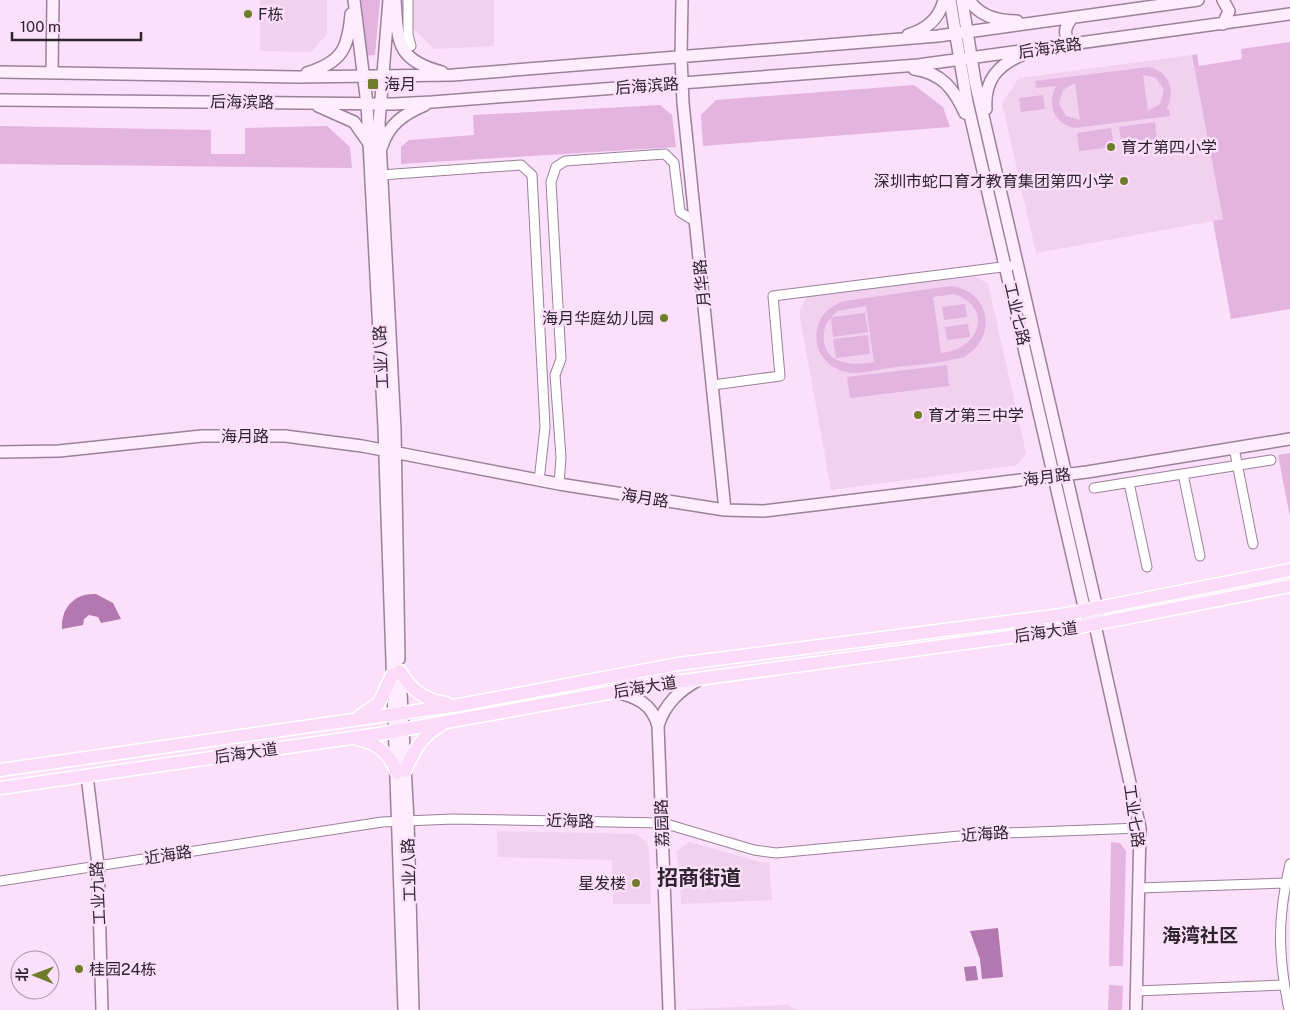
<svg xmlns="http://www.w3.org/2000/svg" width="1290" height="1010" font-family="'Public Sans','Noto Sans SC',sans-serif">
  <style>
    .built { fill: #f2d0ef }
    .green { fill: #e3b4e0; fill-rule: evenodd }
    .water { fill: #b278af }
    .lines { fill: none; stroke-linecap: round; stroke-linejoin: round }
    .street-casing { stroke: #9b8199; stroke-width: 11 }
    .secondary-casing { stroke: #9b8199; stroke-width: 14 }
    .primary-casing { stroke: #fff; stroke-width: 15 }
    .street { stroke: #fff; stroke-width: 9 }
    .secondary { stroke: #feedfd; stroke-width: 11 }
    .primary { stroke: #fcdafa; stroke-width: 12 }
    .poi-dot { fill: #6f7d2a; stroke: #fcdffa; stroke-width: 2 }
    .labels { text-anchor: middle; dominant-baseline: central; stroke-width: 5; stroke-linejoin: round; paint-order: stroke }
    .poi-label { font-size: 16px; fill: #2e242e; stroke: #fcdffa; text-anchor: start }
    .street-label { font-size: 16px; fill: #2e242e; stroke: #fcdffa }
    .quarter-label { font-size: 19px; font-weight: bold; fill: #2e242e; stroke: #fcdffa }
    .district-label { font-size: 21px; font-weight: bold; fill: #2e242e; stroke: #fcdffa }
  </style>
  <rect width="100%" height="100%" fill="#fcdffa"/>
  <!-- built -->
  <path class="built" d="M260,0H327V34L311,52L260,51Z
    M413,0H494V46L434,49L414,29Z
    M1192,55L1224,219L1036,253L1002,103L1019,78Z
    M973,275L988,284L1026,453L1017,465L831,490L799,311L807,297Z
    M497,831L637,834L646,842L649,850L651,904H613L612,860L498,857Z
    M689,842L761,862H769L772,900L681,904L680,873L676,852Z
    M788,1005L796,1010H685V1009Z"/>
  <!-- green -->
  <path class="green" d="M361,0H380L375,55L367,56Z
    M1290,42V309L1231,319L1213,221L1223,219L1192,55L1197,54L1199,66L1242,59L1241,49Z
    M1149,67C1169,72 1177,90 1166,109H1169L1170,116L1074,128C1053,123 1047,104 1056,86L1036,88L1035,81ZM1143,75L1156,78L1164,90L1160,104L1148,111ZM1075,83L1080,120L1066,116L1059,104L1063,90Z
    M914,85L943,107L950,127L703,146L701,115L716,100Z
    M1043,95L1045,109L1021,112L1019,98Z
    M660,105L672,115L676,147L401,164V147L409,140L474,135L473,115Z
    M1155,122L1157,141L1122,146L1119,127Z
    M0,126L211,130V154H245V128L327,126L350,147L352,168L0,164Z
    M1111,128L1114,147L1079,151L1077,133Z
    M950,286C991,290 998,338 964,357C939,364 913,365 888,368C875,370 859,375 846,372C826,368 813,349 817,329C820,314 831,305 845,301ZM954,294C993,307 982,348 941,353L933,297ZM866,306L874,362C853,366 822,365 824,335C824,329 826,322 831,318L833,337L868,332L865,313L831,317L838,311Z
    M965,304L967,317L944,320L942,307Z
    M968,324L970,337L947,340L945,327Z
    M868,335L870,354L836,358L833,339Z
    M947,365L949,386L850,398L847,377Z
    M1290,453V517L1278,455Z
    M1111,842L1120,843L1126,851L1123,966H1109Z
    M1109,985L1123,986L1122,1010H1108Z"/>
  <!-- water -->
  <path class="water" d="M96,594L113,603L121,619L101,623L98,617L89,615L84,619L83,625L62,629C61,607 75,593 96,594Z
    M998,928L1003,977L982,979L980,959L970,931Z
    M976,966L978,980L966,981L964,967Z"/>
  <g class="lines">
    <!-- street casing -->
    <g class="street-casing">
      <path id="street" d="M408,0V35L411,46
        M381,175L521,165L532,175L545,427L539,481
        M713,385L780,376L773,296L1010,266
        M1234,448L1253,544
        M1183,474L1200,556
        M1129,483L1147,567
        M559,484L561,457L555,375L561,359L551,182L556,167L565,161L665,154L674,163L680,212L696,222
        M1094,488L1271,460
        M0,881L382,822L453,819L663,823L754,850L776,853L981,834L1140,828
        M1139,888L1285,883
        M1136,991L1283,985
        M1289,1010C1278,955 1277,919 1290,864"/>
    </g>
    <!-- secondary casing -->
    <g class="secondary-casing">
      <path id="secondary" d="M354,0L367,104L384,428L404,1010
        M389,0L379,123L395,429L399,659
        M395,0C398,42 396,60 442,72
        M682,0L681,56L683,103L725,510
        M950,0L967,102L1085,611L1090,617
        M962,0L975,81L1097,609L1095,625L1140,828L1136,1010
        M969,0C980,17 998,21 1017,21
        M1223,0L1229,11L1223,24
        M1072,18C1064,28 1062,37 1074,44
        M908,35C927,29 939,19 944,0
        M914,69C942,73 954,89 965,113
        M0,72L296,77L453,75L938,36L1198,0
        M52,72L53,0
        M307,73C342,62 348,49 351,14
        M0,100L394,104L432,102L918,65L1290,14
        M318,106L354,122L368,142
        M986,109C984,81 997,65 1022,55
        M382,146C389,124 404,114 425,105
        M0,452L59,451L202,436H285L362,446L559,484L725,510L764,511L1087,472L1290,439
        M400,675L408,821L413,1010
        M615,692C636,697 652,703 658,726L669,1010
        M658,726C665,703 680,690 700,679
        M87,776L98,865L102,1010"/>
    </g>
    <!-- primary casing -->
    <g class="primary-casing">
      <path id="primary" d="M400,671C411,690 424,700 446,703
        M360,716L379,703L392,675
        M357,739C378,743 390,754 397,773
        M0,770L459,705L678,664L1062,615L1290,570
        M405,771C413,752 422,735 441,725
        M0,788L379,734L653,685L1069,629L1290,586"/>
    </g>
    <!-- street -->
    <use href="#street" class="street"/>
    <!-- secondary -->
    <use href="#secondary" class="secondary"/>
    <!-- primary -->
    <use href="#primary" class="primary"/>
  </g>
  <!-- markers -->
  <g class="poi-dot">
    <circle cx="248" cy="14" r="5"/>
    <rect x="367" y="78" width="12" height="12" rx="2.5"/>
    <circle cx="1111" cy="147" r="5"/>
    <circle cx="1124" cy="181" r="5"/>
    <circle cx="664" cy="318" r="5"/>
    <circle cx="918" cy="415" r="5"/>
    <circle cx="636" cy="883" r="5"/>
    <circle cx="79" cy="969" r="5"/>
  </g>
  <g class="labels">
    <!-- poi labels -->
    <g class="poi-label">
      <text x="258" y="14">F栋</text>
      <text x="384" y="84">海月</text>
      <text x="1121" y="147">育才第四小学</text>
      <text x="1114" y="181" text-anchor="end">深圳市蛇口育才教育集团第四小学</text>
      <text x="654" y="318" text-anchor="end">海月华庭幼儿园</text>
      <text x="928" y="415">育才第三中学</text>
      <text x="626" y="883" text-anchor="end">星发楼</text>
      <text x="89" y="969">桂园24栋</text>
    </g>
    <!-- street labels -->
    <g class="street-label">
      <text transform="translate(1050 48) rotate(-8)">后海滨路</text>
      <text transform="translate(647 86) rotate(-4)">后海滨路</text>
      <text transform="translate(242 102) rotate(1)">后海滨路</text>
      <text transform="translate(702 283) rotate(-96)">月华路</text>
      <text transform="translate(1017 314) rotate(77)">工业七路</text>
      <text transform="translate(381 357) rotate(-93)">工业八路</text>
      <text x="245" y="436">海月路</text>
      <text transform="translate(1047 477) rotate(-7)">海月路</text>
      <text transform="translate(645 498) rotate(9)">海月路</text>
      <text transform="translate(1046 632) rotate(-8)">后海大道</text>
      <text transform="translate(645 687) rotate(-9)">后海大道</text>
      <text transform="translate(246 753) rotate(-8)">后海大道</text>
      <text transform="translate(1134 816) rotate(82)">工业七路</text>
      <text transform="translate(570 821) rotate(1)">近海路</text>
      <text transform="translate(662 823) rotate(-92)">荔园路</text>
      <text transform="translate(985 834) rotate(-4)">近海路</text>
      <text transform="translate(168 855) rotate(-9)">近海路</text>
      <text transform="translate(409 870) rotate(-92)">工业八路</text>
      <text transform="translate(98 893) rotate(-93)">工业九路</text>
    </g>
    <!-- quarter labels -->
    <g class="quarter-label">
      <text x="1200" y="935">海湾社区</text>
    </g>
    <!-- district labels -->
    <g class="district-label">
      <text x="699" y="877">招商街道</text>
    </g>
  </g>
  <!-- north arrow -->
  <g transform="translate(35 975) rotate(271)"><circle r="24" fill="#fcdffa" stroke="#aa94a8"/>
  <path d="M0-4L9 19L0 12L-9 19Z" fill="#6f7d2a"/>
  <text y="-8" font-size="14" font-weight="bold" text-anchor="middle" fill="#2e242e">北</text>
  </g>
  <!-- scale -->
  <path d="M12 32v8h129v-8" fill="none" stroke="#2e242e" stroke-width="2.5"/>
  <text x="20" y="32" font-size="15" fill="#2e242e" stroke="#fcdffa" stroke-width="4" paint-order="stroke">100 m</text>
</svg>
